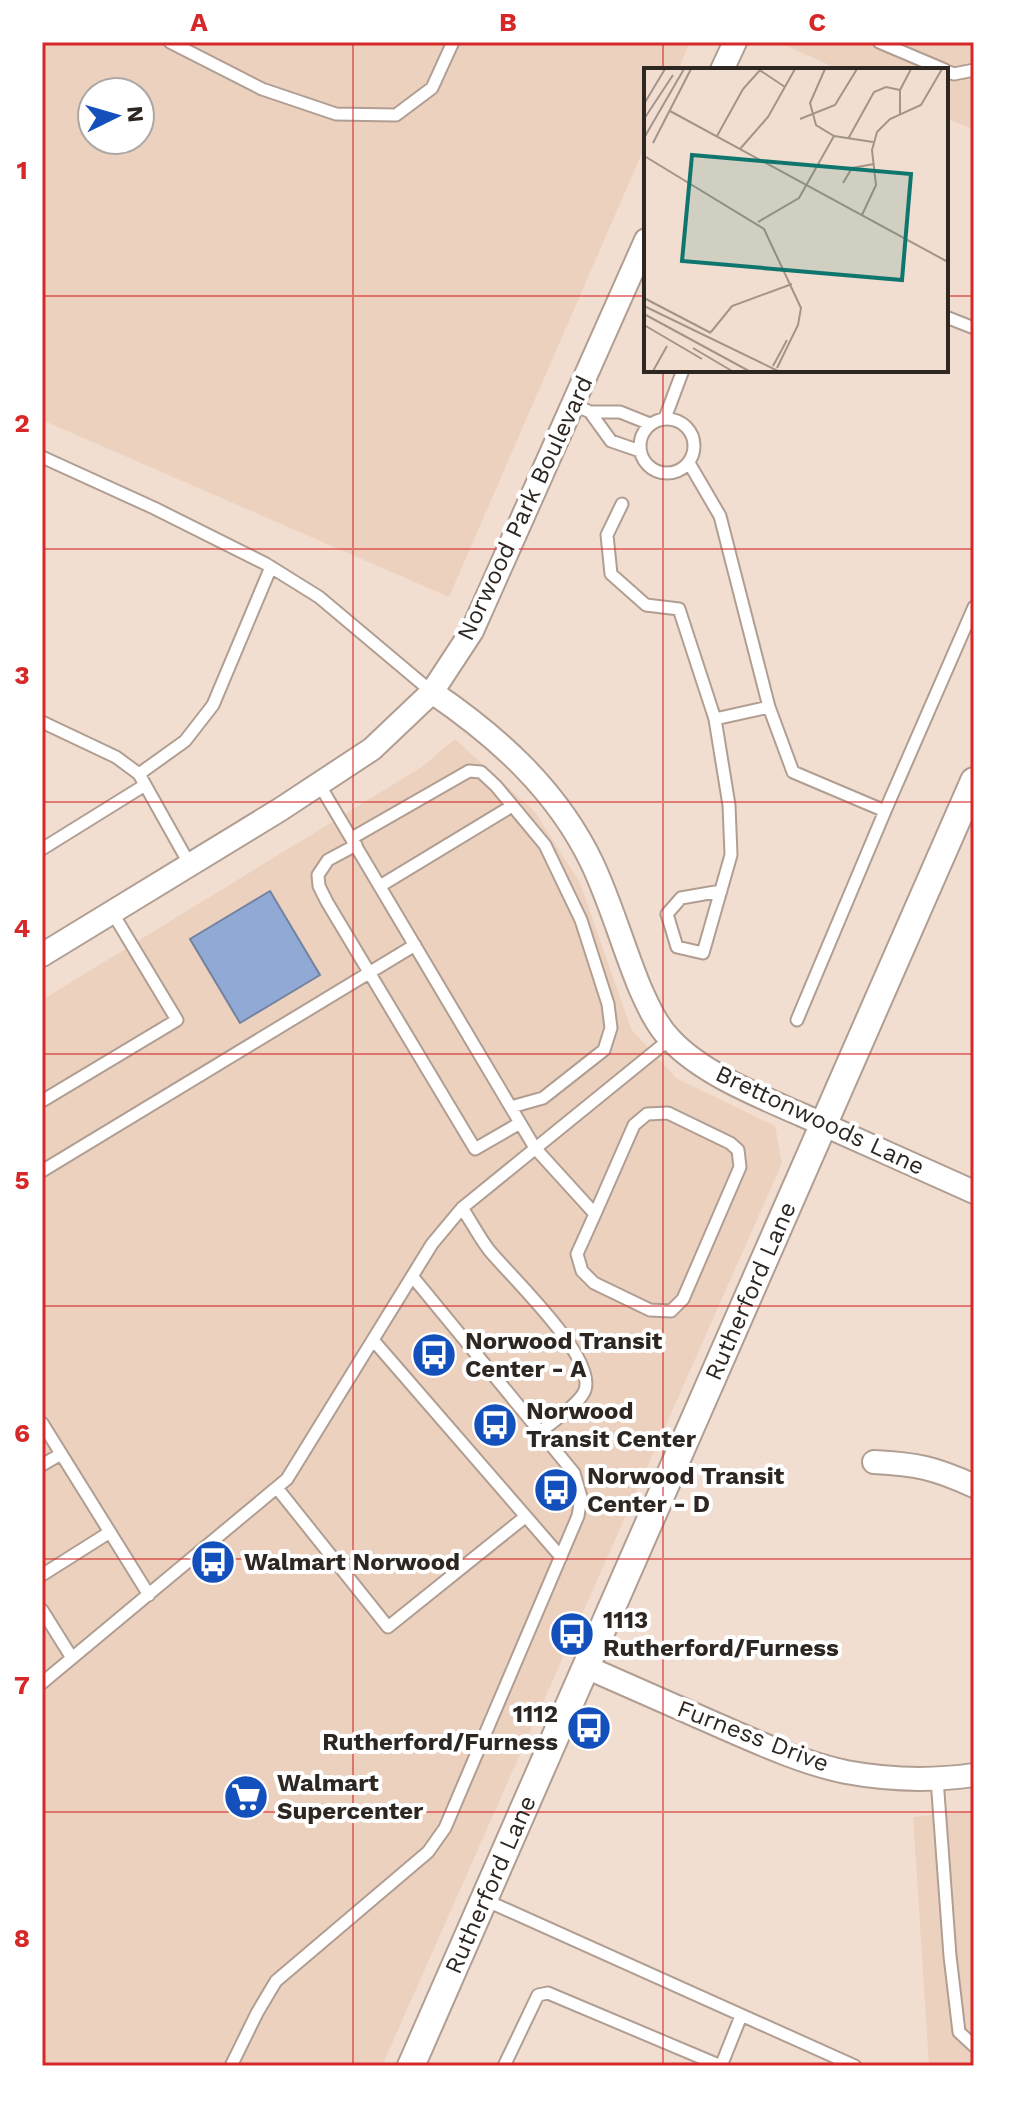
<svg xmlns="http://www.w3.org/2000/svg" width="1016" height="2108" font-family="'Work Sans',sans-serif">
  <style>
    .built { fill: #ecd1bf; fill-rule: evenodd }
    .water { fill: #91aad5; stroke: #73829f; stroke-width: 2 }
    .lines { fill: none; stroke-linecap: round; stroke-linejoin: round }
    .service-casing { stroke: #b19e92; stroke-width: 15 }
    .minor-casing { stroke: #b19e92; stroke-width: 26 }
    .tertiary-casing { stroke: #b19e92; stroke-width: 30 }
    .service { stroke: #fff; stroke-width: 11 }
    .minor { stroke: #fff; stroke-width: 22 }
    .tertiary { stroke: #fff; stroke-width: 26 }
    .grid { fill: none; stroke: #d62828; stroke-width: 2; stroke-opacity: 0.55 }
    .labels { text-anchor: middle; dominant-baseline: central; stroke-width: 8; stroke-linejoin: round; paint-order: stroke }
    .street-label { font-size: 24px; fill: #2d2621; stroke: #fff }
    .poi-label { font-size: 24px; font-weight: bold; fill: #2d2621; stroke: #fff; text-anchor: start }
    .inset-road { fill: none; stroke: #a3948a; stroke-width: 2 }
    .view { fill: #0f766e; fill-opacity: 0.15; stroke: #0f766e; stroke-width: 4 }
    .inset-edge { fill: none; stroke: #2d2621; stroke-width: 4 }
    .neatline { fill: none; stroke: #d62828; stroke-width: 3 }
    .grid-label { font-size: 26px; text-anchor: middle; font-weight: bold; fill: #d62828 }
  </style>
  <rect width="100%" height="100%" fill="#f2ded0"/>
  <!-- built -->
  <path class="built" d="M42,42H690L678,70H646V144L449,597L42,420ZM92,92H140V140H92Z
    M781,42H974V130L946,118V70H840L780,43Z
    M455,739L535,812L580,883L631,1029L676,1078L775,1126L782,1163L382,2066H42V1000L423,766Z
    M974,1810V2066H929L913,1817Z"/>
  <!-- water -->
  <path class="water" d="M270,891L320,975L240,1023L190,939Z"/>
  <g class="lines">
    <!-- service casing -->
    <g class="service-casing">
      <path id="service" d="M170,42L262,89L336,114L396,115L432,88L453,42
        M879,42L945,70
        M946,71L954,74L974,70
        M946,317L974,328
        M573,404L590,412H620L650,424
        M590,412L611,441L640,451
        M665,418L683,370
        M640 446a27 27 0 1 1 54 0a27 27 0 1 1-54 0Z
        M42,457L154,508L266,564L319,597L432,692
        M689,463L720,516L769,707L793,772L885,811L797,1020
        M622,504L607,535L611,574L646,605L679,609L715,719L769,707
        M715,719L729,805L731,855L703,953L677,947L667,914L681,898L721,891
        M42,722L116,757L139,774L190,865
        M139,774L185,741L213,705L271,567
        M319,784L535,1148L595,1214L634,1125L647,1114L668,1113L730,1143L738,1150L740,1167L683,1299L671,1311L650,1310L594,1283L582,1271L577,1254L595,1214
        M885,811L974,607
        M352,838L469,771L481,772L496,786L545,845L581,920L608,1004L611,1028L604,1050L543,1098L511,1107
        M356,845L328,860L318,875L319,886L327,902L475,1149L520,1123
        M42,849L145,785
        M380,886L512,806
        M42,1101L177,1020L112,912
        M42,1171L415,945
        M462,1208C471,1221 479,1237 489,1250C511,1277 596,1356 585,1390C580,1404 552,1422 540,1432
        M373,1340L561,1557
        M42,1423L149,1595
        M42,1465L61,1454
        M277,1488L388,1627L525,1517
        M42,1575L110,1532
        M42,1610L72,1658
        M42,1683L287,1479L432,1244L462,1208L670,1039
        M937,1779L950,1956L959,2032L974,2046
        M485,1900L855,2066
        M231,2066L257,2013L276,1981L428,1852L445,1828L578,1516L581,1497L574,1473L412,1276
        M504,2066L538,1995L548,1993L721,2066
        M721,2066L741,2016"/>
    </g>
    <!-- minor casing -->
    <g class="minor-casing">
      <path id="minor" d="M722,70L735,42
        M432,692C498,737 557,790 592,863C611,903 623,947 640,988C648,1006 657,1026 671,1040C703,1074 759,1096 802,1115C859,1141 917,1166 974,1192
        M42,955L281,809L372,749L432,692L472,631L646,240
        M874,1462C916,1464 935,1468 974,1486
        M586,1667C631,1687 676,1707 720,1726C761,1744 803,1763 846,1772C889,1780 932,1781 974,1775"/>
    </g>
    <!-- tertiary casing -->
    <g class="tertiary-casing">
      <g id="tertiary">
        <path id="s1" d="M411,2066L974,781"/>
      </g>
    </g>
    <!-- service -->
    <use href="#service" class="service"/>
    <!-- minor -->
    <use href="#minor" class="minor"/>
    <!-- tertiary -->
    <use href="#tertiary" class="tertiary"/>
  </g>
  <!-- grid -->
  <path class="grid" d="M353,42V2066M663,42V70M42,296H646M946,296H974M663,370V2066M42,549H974M42,802H974M42,1054H974M42,1306H974M42,1559H974M42,1812H974"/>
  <!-- icons -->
  <defs>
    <g id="bus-disc" transform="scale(2.3)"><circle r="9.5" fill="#1450bc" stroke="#fff"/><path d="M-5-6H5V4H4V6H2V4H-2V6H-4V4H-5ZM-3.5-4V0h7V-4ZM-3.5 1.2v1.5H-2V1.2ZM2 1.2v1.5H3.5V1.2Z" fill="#fff"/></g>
    <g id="supermarket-disc" transform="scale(2.3)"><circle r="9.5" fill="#1450bc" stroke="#fff"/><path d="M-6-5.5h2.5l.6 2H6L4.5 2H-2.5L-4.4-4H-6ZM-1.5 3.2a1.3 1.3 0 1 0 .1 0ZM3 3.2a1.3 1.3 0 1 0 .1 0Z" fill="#fff"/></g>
  </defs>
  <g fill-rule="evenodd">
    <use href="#bus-disc" x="434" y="1355"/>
    <use href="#bus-disc" x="495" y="1425"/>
    <use href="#bus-disc" x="556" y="1490"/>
    <use href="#bus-disc" x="213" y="1562"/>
    <use href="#bus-disc" x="572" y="1634"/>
    <use href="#bus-disc" x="589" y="1728"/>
    <use href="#supermarket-disc" x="246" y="1797"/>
  </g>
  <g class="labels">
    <!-- street labels -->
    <g class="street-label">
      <text transform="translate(525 508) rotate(-65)">Norwood Park Boulevard</text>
      <text transform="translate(820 1120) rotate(25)">Brettonwoods Lane</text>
      <text stroke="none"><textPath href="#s1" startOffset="846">Rutherford Lane</textPath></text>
      <text transform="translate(753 1736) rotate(21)">Furness Drive</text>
      <text stroke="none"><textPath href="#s1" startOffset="198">Rutherford Lane</textPath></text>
    </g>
    <!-- poi labels -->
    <g class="poi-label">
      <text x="465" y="1341">Norwood Transit<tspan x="465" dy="28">Center - A</tspan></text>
      <text x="526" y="1411">Norwood<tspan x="526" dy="28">Transit Center</tspan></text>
      <text x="587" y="1476">Norwood Transit<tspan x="587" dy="28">Center - D</tspan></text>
      <text x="244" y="1562">Walmart Norwood</text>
      <text x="603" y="1620">1113<tspan x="603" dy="28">Rutherford/Furness</tspan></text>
      <text x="558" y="1714" text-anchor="end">1112<tspan x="558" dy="28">Rutherford/Furness</tspan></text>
      <text x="277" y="1783">Walmart<tspan x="277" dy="28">Supercenter</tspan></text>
    </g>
  </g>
  <!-- overview -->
  <g transform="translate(644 68)">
    <rect width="304" height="304" fill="#f2ded0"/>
    <path class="inset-road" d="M114,1L141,19M181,1L166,35L172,57L190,68L229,74M0,36L21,1M26,43L304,194M256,47V22L267,1M0,51L29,7M156,51L191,37L213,1M73,68L99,21L117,1M0,70L40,1M204,71L230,24L242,19L256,22M9,75L47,1M96,81L124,49L151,1M2,89L120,161L157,240L154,257L133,300M199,115L208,100L230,96M218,147L232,117L228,82L233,64L246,51L277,37L298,1M114,154L155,130L190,68M0,230L67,265M0,238L134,303M0,246L105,303M0,257L58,291M67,264L88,238L148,216M49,280L88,303M129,298L143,272M9,303L23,278"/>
    <path class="view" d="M48,87L267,106L258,212L38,193Z"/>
    <rect width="304" height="304" class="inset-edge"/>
  </g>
  <!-- border -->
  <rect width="1016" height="2108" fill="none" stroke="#ffffff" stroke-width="88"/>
  <!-- north arrow -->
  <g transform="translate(116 116) rotate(85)"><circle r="38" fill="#ffffff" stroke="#aba8a6" stroke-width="2"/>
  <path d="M0-6L14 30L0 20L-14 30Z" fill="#1450bc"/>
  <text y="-12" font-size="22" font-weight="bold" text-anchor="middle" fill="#2d2621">N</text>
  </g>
  <rect x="44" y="44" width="928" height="2020" class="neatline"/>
  <g class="grid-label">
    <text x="199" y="31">A</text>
    <text x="508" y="31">B</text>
    <text x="817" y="31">C</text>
    <text x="22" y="179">1</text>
    <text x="22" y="432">2</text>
    <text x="22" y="684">3</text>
    <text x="22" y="937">4</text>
    <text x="22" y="1189">5</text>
    <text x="22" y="1442">6</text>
    <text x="22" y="1694">7</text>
    <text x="22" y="1947">8</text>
  </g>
</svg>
